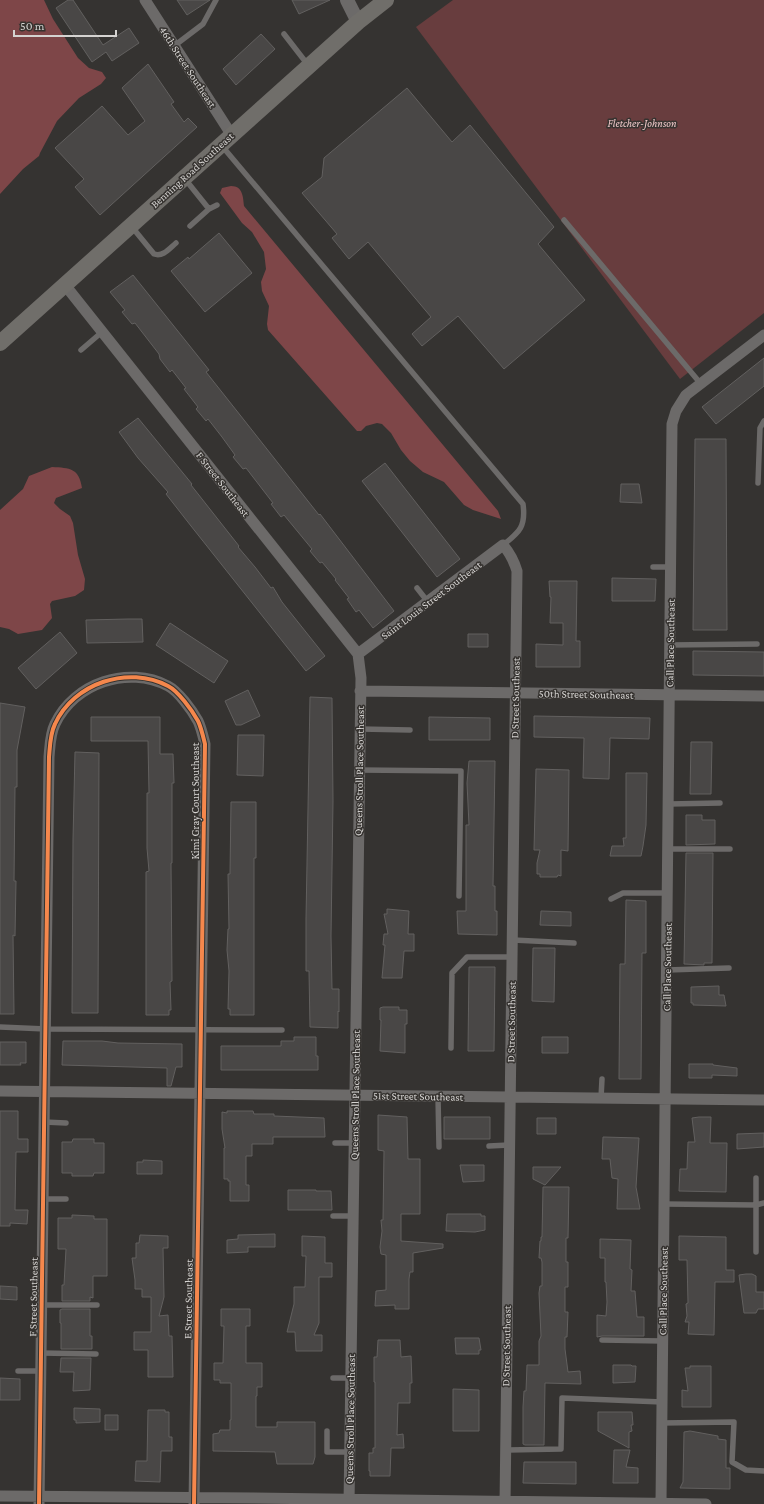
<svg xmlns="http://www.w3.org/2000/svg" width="764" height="1504" font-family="'Crimson Pro',serif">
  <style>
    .green { fill: #683d3e }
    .forest { fill: #7e4648 }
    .building { fill: #494746; stroke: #62605f }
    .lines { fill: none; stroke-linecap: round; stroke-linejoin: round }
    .service { stroke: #6c6a69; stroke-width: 5.5 }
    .minor { stroke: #6c6a69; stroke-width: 11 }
    .tertiary { stroke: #6c6a69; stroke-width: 14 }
    .secondary { stroke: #706e6a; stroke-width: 16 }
    .cycleway-casing { stroke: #363330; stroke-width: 6 }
    .cycleway { stroke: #f5874c; stroke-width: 4 }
    .labels { text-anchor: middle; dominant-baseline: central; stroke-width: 3; stroke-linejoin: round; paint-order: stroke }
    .street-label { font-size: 11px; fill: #d5d3d1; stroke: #363330 }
    .park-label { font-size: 11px; font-style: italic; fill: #f2c9ca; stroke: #363330 }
  </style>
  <rect width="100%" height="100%" fill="#353331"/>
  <!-- green -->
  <path class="green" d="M453,0H764V313L680,379L416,27Z"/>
  <!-- forest -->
  <path class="forest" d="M0,0H44L53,19L78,58L89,68L102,72L106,78L101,84L79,98L57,121L40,153L39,156L23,169L0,194Z
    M231,186C243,186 243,197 244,206L498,511L501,519L473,510L464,505L444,482L423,472L410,461L401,450L391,433L382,424L377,423L366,426L361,431H357L268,330L267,324L269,306L262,291L261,282L266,269L264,252L252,232L242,223L220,193L222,188Z
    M52,467C70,468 79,468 82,488L56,498L54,503L60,509L70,516L73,523L78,555L85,579L84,590L75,596L52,601L50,604L52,618L42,630L18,634L9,629L0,627V510L23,489L29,476Z"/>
  <!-- building -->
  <path class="building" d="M68,0H73L103,45L129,28L139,43L112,61L106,52L92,62L56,8Z
    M177,0H210L187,15Z
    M292,0H330L299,14Z
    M261,34L275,49L236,85L223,69Z
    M148,64L174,102L171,104L184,122L188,118L197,127L100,215L75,187L84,179L55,148L102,106L128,135L145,121L122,88Z
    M407,88L452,142L470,125L554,227L538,244L585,300L504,369L458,316L422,346L412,334L431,317L368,242L349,259L332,238L337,234L302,193L322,177L324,158Z
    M219,233L252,273L205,312L171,271L188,257L189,259Z
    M133,275L209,370L206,372L244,420L319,515L320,514L394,611L373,628L359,610L356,612L347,599L349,598L335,580L336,579L322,562L320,563L310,551L312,549L284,515L281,517L271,504L273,503L246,468L243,469L233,457L235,455L222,437L208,419L206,421L196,409L198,407L184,389L186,388L172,370L170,372L160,359L159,354L135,323L132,324L122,312L125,310L110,292Z
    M764,358V386L716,424L702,407Z
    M138,418L192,484L191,485L239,546L238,547L255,567L271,588L273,587L282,602L325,656L306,671L191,526L166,494L168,492L138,458L119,432Z
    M695,439H726L727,630H693Z
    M385,463L460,559L437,577L362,481Z
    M621,484H639L642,503L620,502Z
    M612,578L656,579L655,601H612Z
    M549,581H577L576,641H580V667H536V644L563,645V623H550L551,597H550Z
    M128,619H142L143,642L87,643L86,620Z
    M170,623L228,661L214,683L156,645Z
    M60,632L77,653L36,689L18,668Z
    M468,634H488V647H468Z
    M693,651L764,652V676L693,675Z
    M248,690L260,716L241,725H236L225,701Z
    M310,697L332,698L333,801L331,936L332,989H339V1012L338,1011V1028L310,1027L309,971H306V919Z
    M0,703L25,707L17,750V787H15L14,881H16L15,936L13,935L14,1014H0Z
    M534,716L650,718L649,739L610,738L609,779L583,778L584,738L534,737Z
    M91,717H160V754H173L174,783H172V863H171L172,981L170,982L171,1010H169V1015H146V872L149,871L147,848V793H149L148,741H91Z
    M429,717L490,718V740H429Z
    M238,735H264L263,776L237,775Z
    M691,742H712L711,794H690Z
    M75,752L99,753L98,1013H72L73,840Z
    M469,761H495L493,886H495V911H497V935L458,934L457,911H466V825H469L467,783Z
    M536,769L569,770L568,851L561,850V876L558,875L557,877H540V874H537V863L540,850H534Z
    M626,773H647L646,825L643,846L641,856H610L612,846H624L623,838H626Z
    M231,802H256V858H254V1015H230V1009H228L229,971L227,950L228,929H229L228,874H230Z
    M686,815H702V820H715V844L686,845Z
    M686,853H713L712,963H704V965L684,964Z
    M626,900L646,901V953H642L641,1079H619L620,964H625Z
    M387,909L409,911L408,934H414V951H404L402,978H382L385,945H383L384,934H388L384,914H387Z
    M541,911L571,912V926L540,925Z
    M533,948H555L554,1002L532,1001Z
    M469,967H495L494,1051H468Z
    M719,986V995H724L726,1006L693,1005V1003H691V987Z
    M383,1007H399V1010H407V1024H405V1053L380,1051L381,1020H380V1008Z
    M294,1037H316V1056H318V1070H221V1046H281V1041H294Z
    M542,1037H568V1053H542Z
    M63,1041H102L118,1043L182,1044V1067H176L171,1086H167V1068L62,1065Z
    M0,1042H26V1063H20L21,1065H0Z
    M689,1064H713V1065L737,1068V1076L712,1075V1078H689Z
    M0,1111H18V1139H28V1152H16L15,1210H28L27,1224L10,1223V1226H0Z
    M227,1111H253L254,1114H274V1116L324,1118L325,1137H273V1144H252V1156H246V1185H249V1201H230V1181H228V1179H224V1148H225L222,1129V1112L227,1113Z
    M378,1115L407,1117L408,1159H420V1214H401V1241L443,1244V1248L413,1253V1272H410L409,1279V1309H395V1305L375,1306L376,1291L386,1290V1255L381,1254L380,1247L382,1231L381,1220H383L384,1151L378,1150Z
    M444,1117H490V1139H444Z
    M699,1117H711L710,1143H727L726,1192L679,1191L680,1169H687L688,1142H695L692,1118Z
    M537,1118H556V1134H537Z
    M764,1133V1147L737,1149V1134Z
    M603,1137L639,1138L636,1187L640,1209H617L618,1179L612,1178L610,1159H602Z
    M73,1139H94V1143H104V1173H94L93,1176H72V1173H62V1142H72Z
    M143,1160L162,1161V1174H137V1162H143Z
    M460,1165H484V1181L463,1182Z
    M533,1167H561L545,1185L533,1179Z
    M543,1187H569L568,1238H566V1262H568V1287H565V1312H568L567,1337H565V1349L568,1372L580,1371L581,1384L545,1383L544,1445H525L523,1444V1407L524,1391H526L527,1365H539V1341L541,1336L539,1293L540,1286H542V1262L541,1258H539L540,1241H541V1237H542Z
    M288,1190H316V1191H331L332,1210H288Z
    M447,1214H481V1216H485V1230L475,1232L446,1231Z
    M72,1215L94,1216V1219H107V1276H93V1298L90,1297V1301H62V1285H64L66,1249H58V1218H72Z
    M275,1234V1247H248V1252L227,1253V1240L238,1239V1235Z
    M140,1235L168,1236V1248H163L164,1297L159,1316L168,1315L169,1336H172L173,1377H148V1350H134V1332H151V1297H142V1289H135V1280L132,1258H136V1243H139Z
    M302,1236L325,1237V1263H332V1277H319V1323L314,1335H322V1351H296L295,1332H287L294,1304V1287H305L306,1256H302Z
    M679,1236L726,1237V1270H734V1282H715L714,1335L688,1334L689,1322H685L687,1316L686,1304L688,1303L687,1260H679Z
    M600,1239L631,1240L630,1269L632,1270L631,1291H635L637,1317H644V1336H602L597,1337V1315L606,1316L607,1302L606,1282H605V1258H600Z
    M746,1274H752L756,1276V1292H764V1309H758L756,1313H744L739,1275Z
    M0,1286L17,1287V1300L0,1299Z
    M62,1309H90V1336H92V1349H61V1323H60V1310Z
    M221,1309H250V1326H246V1363H262V1387H257V1396H256V1427H277V1422H315V1457L313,1464H277L275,1452L213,1451V1434L219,1433L220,1430H230V1420H231V1383H220V1380H214V1363H223L224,1326H221Z
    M455,1338H479L481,1350H479V1354H456Z
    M378,1340H400L401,1357L411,1356L412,1383H410V1403H398L397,1435L403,1434L404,1448H391L390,1476H370V1471H369V1453H373V1448H375V1382H374V1357H377Z
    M61,1358H91L90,1390L73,1391L74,1372H60Z
    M613,1365H631L632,1366H636L635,1382L613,1383Z
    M690,1366H711V1407H682V1390L688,1391L685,1368H690Z
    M0,1378L20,1379V1400H0Z
    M453,1389L479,1390V1431H453Z
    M74,1408L100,1409V1422L76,1423V1420H74Z
    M148,1410H165V1412H169V1437H172V1451H161L160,1482L135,1481L136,1461H147Z
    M598,1412H632L633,1425H631L632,1431L629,1432V1448L598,1431Z
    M105,1415H118V1430H105Z
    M690,1431L718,1436V1439L726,1440V1468H730V1489L680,1488L683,1482L684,1432Z
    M614,1450H630L626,1467L638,1468V1483H613Z
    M524,1462H576V1484L523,1483Z"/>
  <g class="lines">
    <!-- service -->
    <path class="service" d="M284,34L308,65
      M174,46L203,24L216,0
      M222,146L523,504C526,526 520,532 503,545
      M185,179L209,209
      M564,220L701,384
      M190,226L209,209L217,205
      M132,227L154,254C163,257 169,249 176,243
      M81,350L102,332
      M758,483L760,428L764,421
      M653,567H671
      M417,588L428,602
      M670,645L757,644
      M360,729L410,730
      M359,770L461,771L459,896
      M669,804L720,803
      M668,849H730
      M611,899L623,893H668
      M513,940L574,943
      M667,970L729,968
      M0,1027L46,1029L282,1030
      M451,1048L452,973L467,957H512
      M438,1096L439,1147
      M601,1098L602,1079
      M44,1122L66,1123
      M335,1143H354
      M489,1146L509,1145
      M756,1178V1252
      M44,1199H66
      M664,1204L756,1205L764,1203
      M333,1216H353
      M42,1305H97
      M602,1340L662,1341
      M41,1353L96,1354
      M18,1371H41
      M333,1378H351
      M661,1423L734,1422L732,1462L746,1470L764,1471
      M327,1431V1452H350
      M505,1450L561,1449L562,1398L662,1402"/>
    <!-- minor -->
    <path class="minor" d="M145,0L231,134
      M65,285L358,654L361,678L349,1504
      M358,654L503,545C510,553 514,561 517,571L505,1504
      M360,691L764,696
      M0,1091L764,1100
      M0,1496L254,1498L706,1504
      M661,1503L672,424L676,411L686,395L764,335
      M39,1504L49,757C50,746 50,734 55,724C74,683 128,665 168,686C178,691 192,710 198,721C201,727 203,736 205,744L194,1504"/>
    <!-- tertiary -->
    <path class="tertiary" d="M347,0L358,22"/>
    <!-- secondary -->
    <path class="secondary" d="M0,343L309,66L358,22L386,0"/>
    <!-- cycleway casing -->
    <g class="cycleway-casing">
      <path id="cycleway" d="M39,1504L49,757C50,746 50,734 55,724C74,683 128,665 168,686C178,691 192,710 198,721C201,727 203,736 205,744L194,1504"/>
    </g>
    <!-- cycleway -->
    <use href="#cycleway" class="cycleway"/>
  </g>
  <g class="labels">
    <!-- street labels -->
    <g class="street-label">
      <text transform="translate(188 67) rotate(57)">46th Street Southeast</text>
      <text transform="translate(192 170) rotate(-42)">Benning Road Southeast</text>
      <text transform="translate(223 484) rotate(52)">F Street Southeast</text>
      <text transform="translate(431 600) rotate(-37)">Saint Louis Street Southeast</text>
      <text transform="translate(670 643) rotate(-89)">Call Place Southeast</text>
      <text transform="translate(586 694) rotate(1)">50th Street Southeast</text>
      <text transform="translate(515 698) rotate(-89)">D Street Southeast</text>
      <text transform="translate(359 771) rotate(-89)">Queens Stroll Place Southeast</text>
      <text transform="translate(195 801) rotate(-90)">Kimi Gray Court Southeast</text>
      <text transform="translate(667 967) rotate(-89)">Call Place Southeast</text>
      <text transform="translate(511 1022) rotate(-89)">D Street Southeast</text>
      <text transform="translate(355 1095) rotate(-89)">Queens Stroll Place Southeast</text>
      <text transform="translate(418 1096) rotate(1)">51st Street Southeast</text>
      <text transform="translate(663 1291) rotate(-89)">Call Place Southeast</text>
      <text transform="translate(33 1297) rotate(-89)">F Street Southeast</text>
      <text transform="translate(188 1299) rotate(-89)">E Street Southeast</text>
      <text transform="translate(506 1346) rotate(-89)">D Street Southeast</text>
      <text transform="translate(350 1419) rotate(-89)">Queens Stroll Place Southeast</text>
    </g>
    <!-- park labels -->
    <g class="park-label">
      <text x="642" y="123">Fletcher-Johnson</text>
    </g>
  </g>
  <!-- scale -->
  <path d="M14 30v6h102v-6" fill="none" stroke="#d5d3d1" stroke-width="2"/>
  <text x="20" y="30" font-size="12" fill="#d5d3d1" stroke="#363330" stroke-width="3" paint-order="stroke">50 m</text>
</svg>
